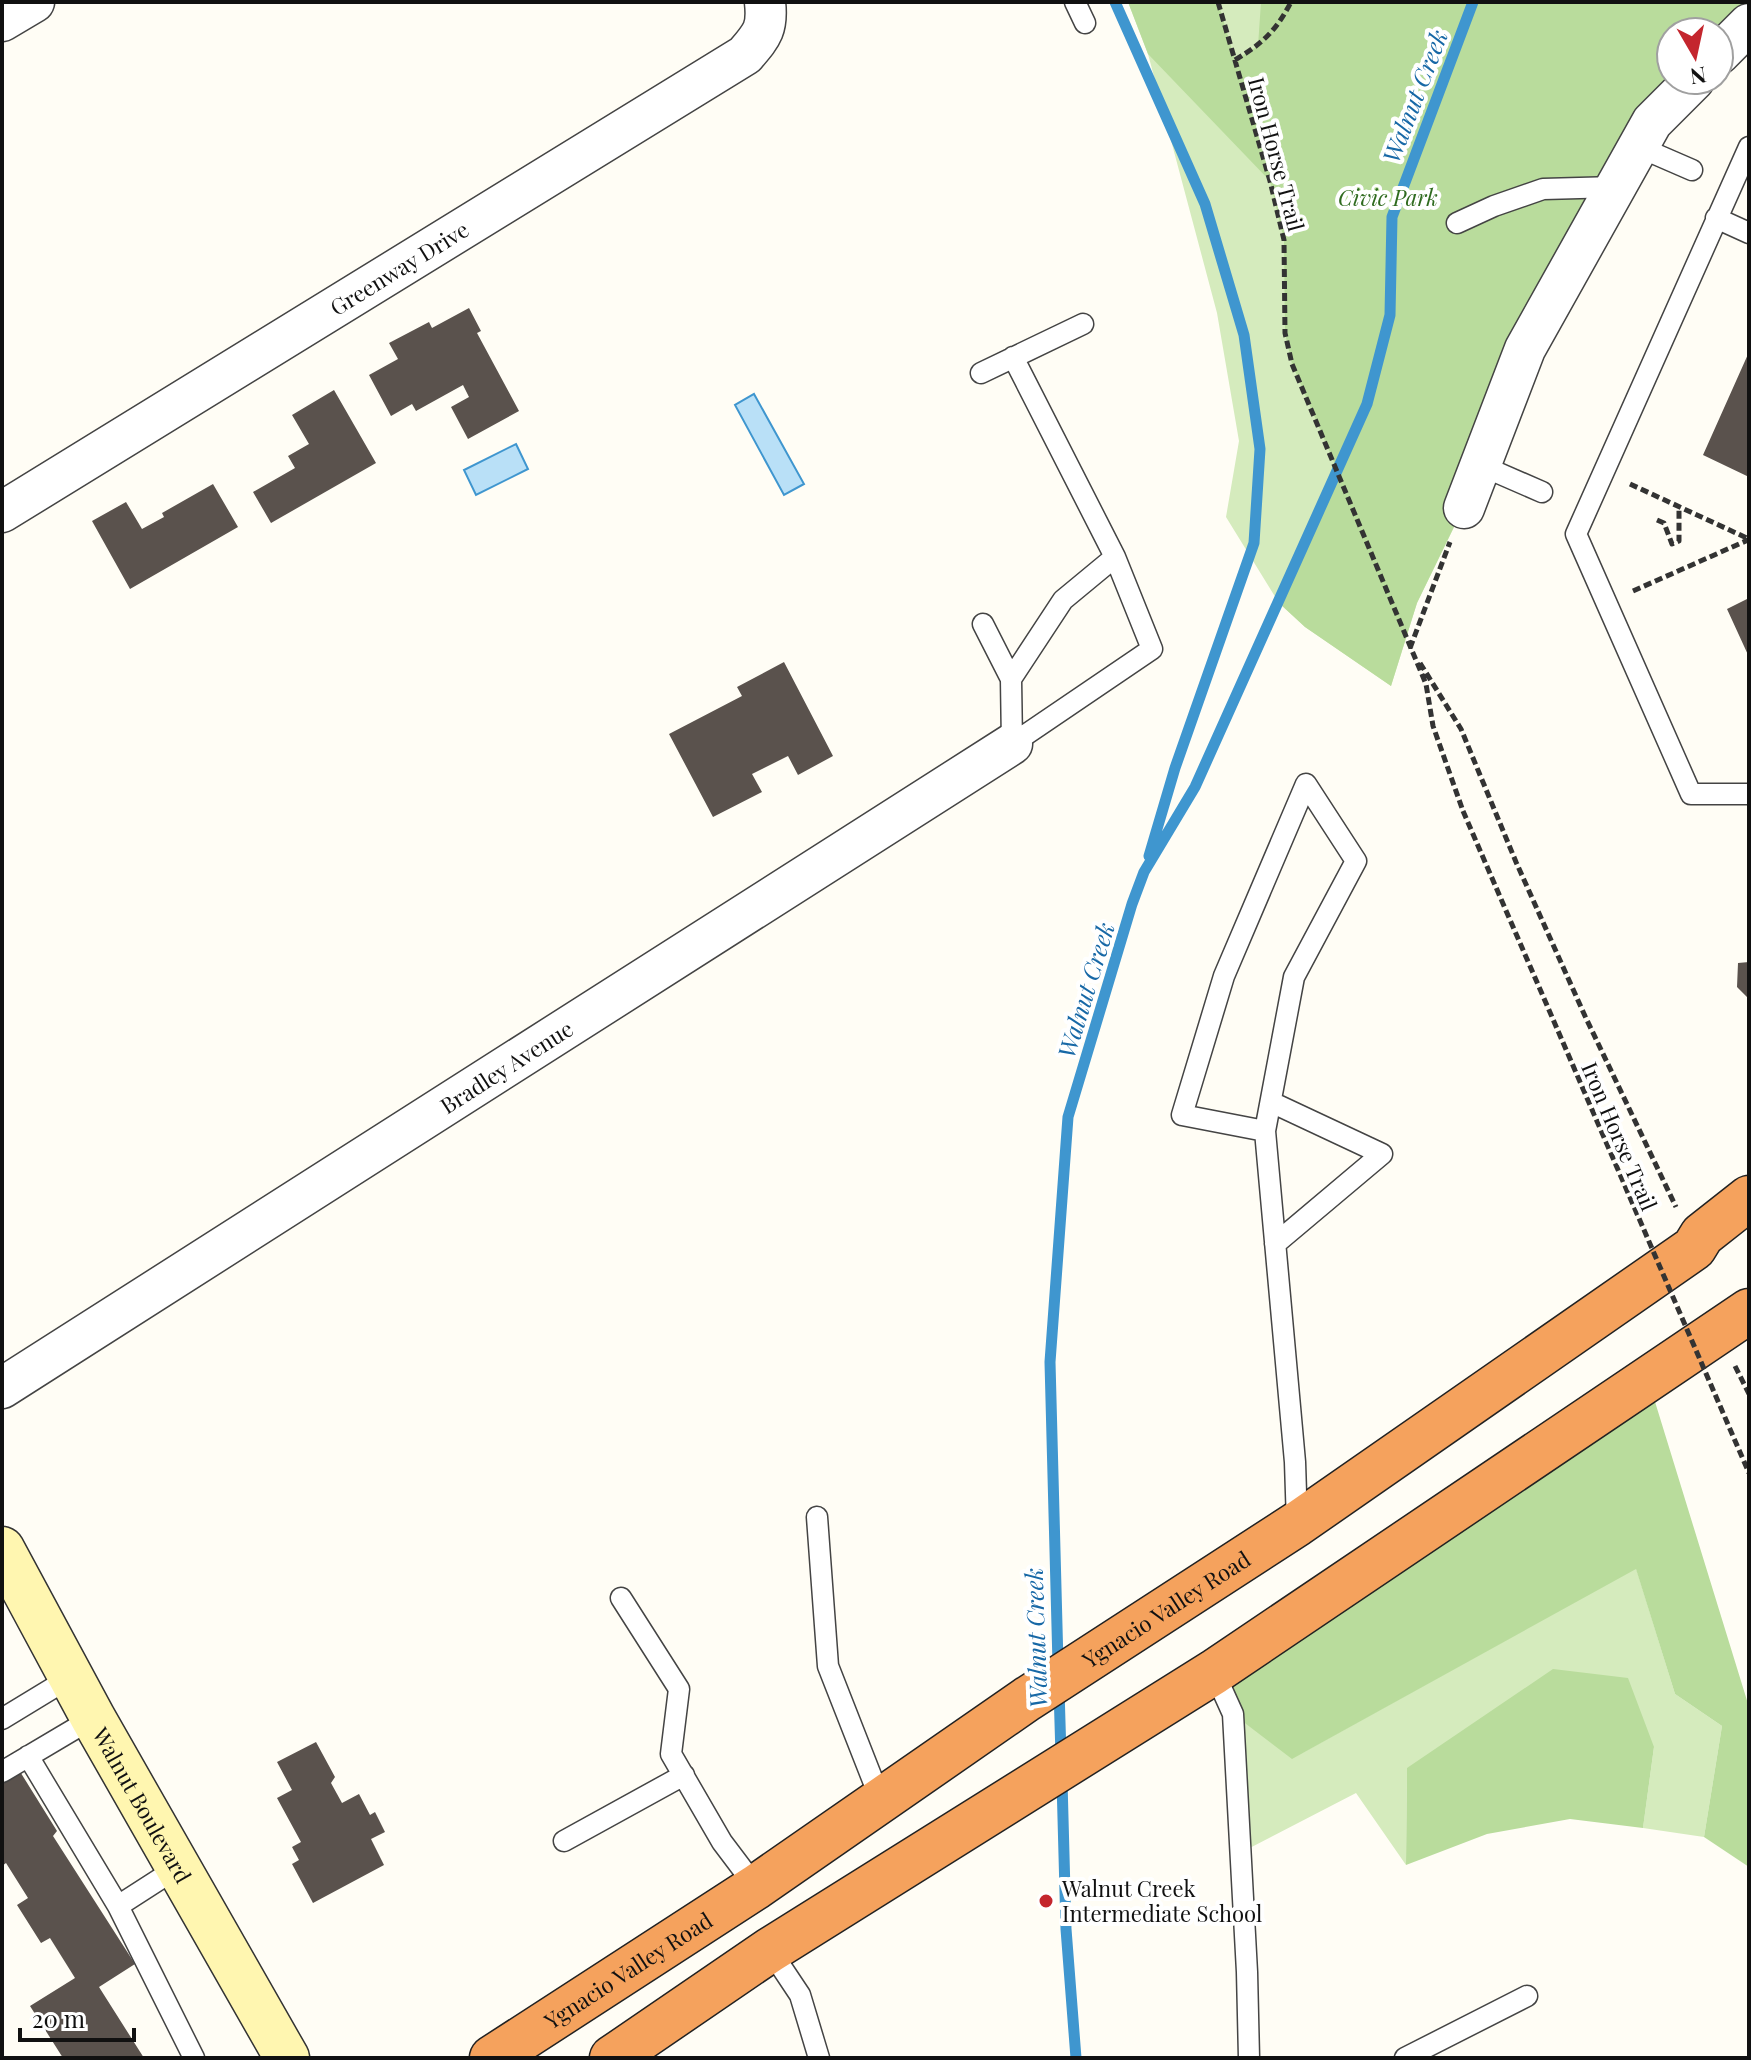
<svg xmlns="http://www.w3.org/2000/svg" width="1751" height="2060" font-family="'Playfair Display',serif">
  <style>
    .green { fill: #d5ebbd }
    .forest { fill: #b9dc9c }
    .water { fill: #b9e0f7; stroke: #3f96cf; stroke-width: 2 }
    .lines { fill: none; stroke-linecap: round; stroke-linejoin: round }
    .stream { stroke: #3f96cf; stroke-width: 11 }
    .building { fill: #5a524d }
    .lane-casing { stroke: #444; stroke-width: 23 }
    .street-casing { stroke: #444; stroke-width: 43 }
    .secondary-casing { stroke: #333; stroke-width: 47 }
    .highway-casing { stroke: #222; stroke-width: 47 }
    .path { stroke: #333; stroke-width: 5; stroke-dasharray: 8 4; stroke-linecap: butt }
    .lane { stroke: #fff; stroke-width: 20 }
    .street { stroke: #fff; stroke-width: 40 }
    .secondary { stroke: #fff6b0; stroke-width: 44 }
    .highway { stroke: #f5a25d; stroke-width: 44 }
    .path-bridge { stroke: #333; stroke-width: 5; stroke-dasharray: 8 4; stroke-linecap: butt }
    .poi-dot { fill: #c4262e; stroke: #fff; stroke-width: 3 }
    .labels { text-anchor: middle; dominant-baseline: central; stroke-width: 8; stroke-linejoin: round; paint-order: stroke }
    .street-label { font-size: 22px; fill: #111; stroke: #fff }
    .park-label { font-size: 22px; font-style: italic; fill: #2f6b1f; stroke: #fff }
    .poi-label { font-size: 22px; fill: #111; stroke: #fff; text-anchor: start }
    .water-label { font-size: 24px; font-style: italic; fill: #1768a6; stroke: #fff }
  </style>
  <rect width="100%" height="100%" fill="#fffdf5"/>
  <!-- green -->
  <path class="green" d="M1128,2H1749L1719,32H1671L1652,122L1417,603L1391,686L1305,627L1279,603L1226,517L1239,441L1217,313L1148,54Z
    M1636,1568L1675,1694L1722,1726L1704,1837L1643,1828L1654,1747L1407,1768L1406,1865L1356,1793L1240,1853L1233,1714L1302,1753Z"/>
  <!-- forest -->
  <path class="forest" d="M1128,2H1218L1235,60L1258,46L1261,2H1749V24L1719,32H1671V80L1417,603L1391,686L1305,627L1279,603L1340,476L1292,364L1285,333L1284,240L1270,181L1148,54Z
    M1648,1379L1749,1707V1867L1704,1837L1722,1726L1675,1694L1636,1569L1292,1759L1233,1714L1214,1672Z
    M1553,1669L1628,1678L1654,1747L1643,1828L1570,1819L1487,1834L1406,1865L1407,1768Z"/>
  <!-- water -->
  <path class="water" d="M754,394L804,484L784,495L735,405Z
    M516,444L528,469L476,495L464,470Z"/>
  <g class="lines">
    <!-- stream -->
    <path class="stream" d="M1115,2L1205,204L1244,335L1260,449L1254,543L1175,768L1149,856
      M1058,1664L1050,1362L1068,1117L1132,904L1144,872L1195,787L1367,404L1390,315L1392,217L1473,2
      M1059,1689L1061,1756
      M1062,1781L1066,1929L1076,2058"/>
  </g>
  <!-- building -->
  <path class="building" d="M469,308L481,331L477,333L519,411L468,439L451,407L469,397L463,385L416,411L412,404L391,416L369,375L398,359L389,343L429,322L432,328Z
    M1749,352V477L1703,455Z
    M334,390L376,463L271,523L253,492L295,468L288,456L309,444L292,415Z
    M213,484L238,527L130,589L92,521L126,502L142,529L164,517L162,513Z
    M1749,598V657L1727,609Z
    M784,662L833,756L798,775L788,756L752,774L762,792L713,817L669,734L742,696L737,687Z
    M1749,962V999L1737,987L1738,963Z
    M316,1742L335,1777L331,1783L342,1803L359,1794L370,1815L375,1812L385,1832L371,1839L384,1865L313,1903L292,1864L299,1860L292,1847L301,1842L277,1798L292,1790L277,1762Z
    M19,1770L57,1831L53,1836L135,1964L99,1987L144,2058H63L30,2006L75,1978L50,1938L41,1943L17,1905L28,1898L6,1863L2,1866V1780Z"/>
  <g class="lines">
    <!-- lane casing -->
    <g class="lane-casing">
      <path id="lane" d="M1075,2L1085,23
        M1639,147L1692,170
        M1749,147L1576,534L1691,794H1749
        M1716,218L1749,233
        M1457,223L1494,206L1543,189L1616,187
        M981,373L1083,324
        M1480,465L1542,492
        M983,624L1011,679
        M1012,744L1152,649L1115,557L1013,357
        M1012,744L1011,679L1063,600L1115,557
        M1271,1102L1382,1154L1275,1244
        M1265,1131L1294,977L1356,861L1306,784L1224,976L1182,1115L1265,1131L1295,1462L1297,1524
        M817,1517L828,1666L881,1801
        M621,1598L679,1689L671,1754L722,1842L756,1887
        M1214,1672L1233,1714L1247,1972L1249,2058
        M2,1719L71,1677
        M28,1756L118,1906
        M2,1772L93,1718
        M564,1841L684,1775
        M177,1868L118,1906L194,2058
        M770,1950L800,1995L819,2058
        M1405,2058L1527,1996"/>
    </g>
    <!-- street casing -->
    <g class="street-casing">
      <g id="street">
        <path d="M2,21L34,2"/>
        <path d="M1719,54L1749,24"/>
        <path d="M1464,508L1525,349L1652,122L1694,80"/>
        <path id="s1" d="M2,512L745,55C762,35 768,29 765,2"/>
        <path id="s2" d="M2,1388L1012,744"/>
      </g>
    </g>
    <!-- secondary casing -->
    <g class="secondary-casing">
      <g id="secondary">
        <path id="s3" d="M2,1549L93,1718L287,2058"/>
      </g>
    </g>
    <!-- highway casing -->
    <g class="highway-casing">
      <g id="highway">
        <path id="s4" d="M492,2058L756,1887L1027,1699L1297,1524L1694,1248L1702,1235L1749,1198"/>
        <path d="M612,2058L770,1950L1214,1672L1749,1311"/>
      </g>
    </g>
    <!-- path -->
    <path class="path" d="M1218,2L1270,181L1284,240L1285,333L1292,364L1426,684L1433,726L1463,811
      M1235,60C1263,43 1276,31 1291,2
      M1630,484L1749,539
      M1657,520L1664,523L1672,544L1679,541V507
      M1633,591L1748,540
      M1410,648L1450,542
      M1420,663L1461,729L1516,862L1585,1016L1676,1207
      M1735,1366L1749,1394"/>
    <!-- lane -->
    <use href="#lane" class="lane"/>
    <!-- street -->
    <use href="#street" class="street"/>
    <!-- secondary -->
    <use href="#secondary" class="secondary"/>
    <!-- highway -->
    <use href="#highway" class="highway"/>
    <!-- path-bridge -->
    <path class="path-bridge" d="M1463,811L1749,1473"/>
  </g>
  <!-- markers -->
  <circle class="poi-dot" cx="1046" cy="1901" r="8"/>
  <g class="labels">
    <!-- street labels -->
    <g class="street-label">
      <text transform="translate(1277 154) rotate(75)">Iron Horse Trail</text>
      <text stroke="none"><textPath href="#s1" startOffset="466">Greenway Drive</textPath></text>
      <text stroke="none"><textPath href="#s2" startOffset="598">Bradley Avenue</textPath></text>
      <text transform="translate(1620 1136) rotate(67)">Iron Horse Trail</text>
      <text stroke="none"><textPath href="#s4" startOffset="810">Ygnacio Valley Road</textPath></text>
      <text stroke="none"><textPath href="#s3" startOffset="292">Walnut Boulevard</textPath></text>
      <text stroke="none"><textPath href="#s4" startOffset="162">Ygnacio Valley Road</textPath></text>
    </g>
    <!-- park labels -->
    <g class="park-label">
      <text x="1388" y="197">Civic Park</text>
    </g>
    <!-- poi labels -->
    <g class="poi-label">
      <text x="1062" y="1888">Walnut Creek<tspan x="1062" dy="25">Intermediate School</tspan></text>
    </g>
    <!-- water labels -->
    <g class="water-label">
      <text transform="translate(1414 96) rotate(-69)">Walnut Creek</text>
      <text transform="translate(1085 990) rotate(-73)">Walnut Creek</text>
      <text transform="translate(1035 1638) rotate(-92)">Walnut Creek</text>
    </g>
  </g>
  <!-- border -->
  <rect width="1751" height="2060" fill="none" stroke="#111111" stroke-width="8"/>
  <!-- north arrow -->
  <g transform="translate(1695 56) rotate(171)"><circle r="38" fill="#ffffff" stroke="#a0a0a0" stroke-width="2"/>
  <path d="M0-6L14 30L0 20L-14 30Z" fill="#c4262e"/>
  <text y="-12" font-size="22" font-weight="bold" text-anchor="middle" fill="#111111">N</text>
  </g>
  <!-- scale -->
  <path d="M20 2028v12h114v-12" fill="none" stroke="#111111" stroke-width="4"/>
  <text x="32" y="2028" font-size="24" fill="#111111" stroke="#ffffff" stroke-width="6" paint-order="stroke">20 m</text>
</svg>
